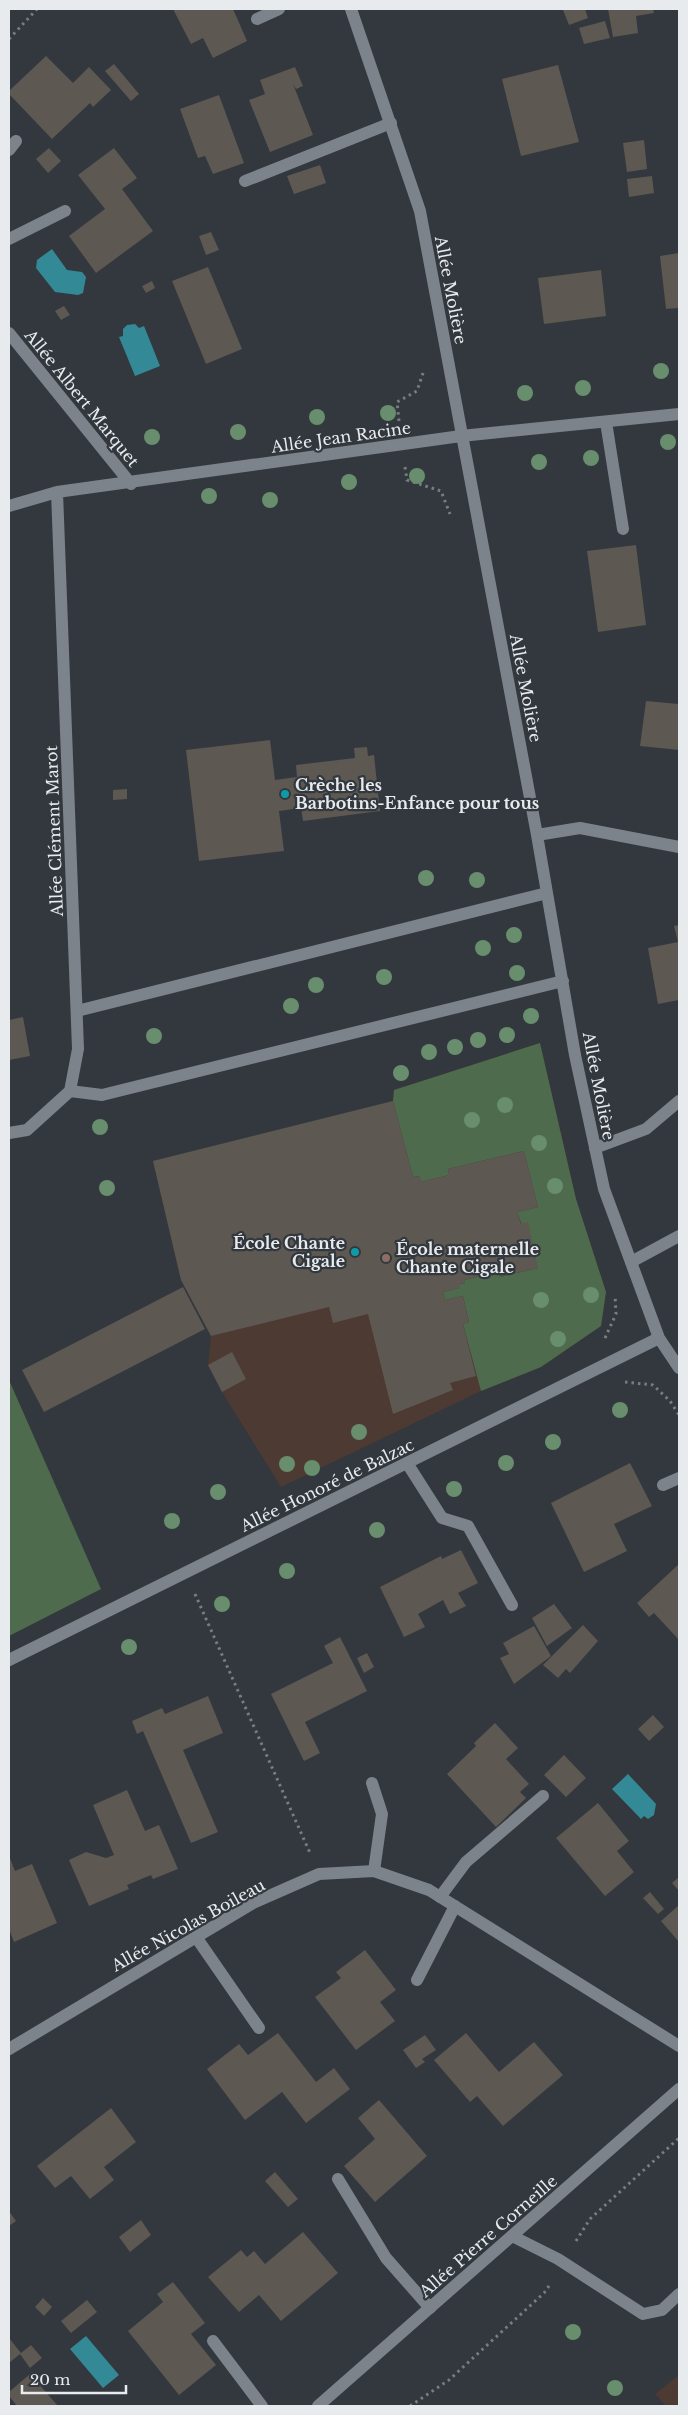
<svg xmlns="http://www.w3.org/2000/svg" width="688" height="2415" font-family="'Libre Baskerville',serif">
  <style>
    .education { fill: #4d3a32 }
    .green { fill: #4e6b4d }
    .water { fill: #348996 }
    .building { fill: #5d5851 }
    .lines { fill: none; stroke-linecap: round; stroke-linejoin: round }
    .path { stroke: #787d82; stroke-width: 3; stroke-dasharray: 2.5 4; stroke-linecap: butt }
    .lane { stroke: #7d838a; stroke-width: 12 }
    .street { stroke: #7d838a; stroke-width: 12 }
    .tree { fill: #688e6d }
    .culture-dot { fill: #0f9aa8; stroke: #32383e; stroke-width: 2 }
    .education-dot { fill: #8d6e63; stroke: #32383e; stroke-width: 2 }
    .labels { text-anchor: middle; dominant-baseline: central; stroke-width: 4.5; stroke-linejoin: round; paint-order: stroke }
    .street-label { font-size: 16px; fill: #e7ebee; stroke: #32383e }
    .poi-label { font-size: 16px; font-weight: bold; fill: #e7ebee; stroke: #32383e; text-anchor: start }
  </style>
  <rect width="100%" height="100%" fill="#32383e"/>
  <!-- education -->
  <path class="education" d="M540,1043L576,1199L606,1292L601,1326L541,1367L481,1391L281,1487L222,1392L208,1365L211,1336L181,1280L153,1161L393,1101L394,1090Z
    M679,2375V2406H666L655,2394Z"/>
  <!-- green -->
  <path class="green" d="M540,1043L576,1199L606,1292L601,1326L541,1367L481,1391L463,1324L469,1322L463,1296L445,1300L443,1292L459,1288V1284L465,1283L464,1280L499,1272L500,1277L538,1268L517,1212L538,1207L524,1151L448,1169L449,1175L421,1182L419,1176L413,1177L393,1101L394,1090Z
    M9,1380L101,1589L9,1636Z"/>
  <!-- water -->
  <path class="water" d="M52,249L67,270L82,272L86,277L83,293L78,295L55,292L36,268L37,260Z
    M135,324L139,328L144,326L160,366L135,376L119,337L123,336V329L127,325Z
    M628,1774L656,1804L654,1815L648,1819L644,1816L641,1819L612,1789Z
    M86,2336L119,2375L103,2388L70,2349Z"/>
  <!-- building -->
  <path class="building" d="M173,9H233L247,41L213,58L203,38L191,44Z
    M565,9H585L588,18L569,25L563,10Z
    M608,9H653L654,13L636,16L638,33L613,37Z
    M605,21L610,38L584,44L579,28Z
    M46,56L73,83L89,67L111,90L93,107L90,103L52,139L9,94V91Z
    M114,64L139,94L131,101L105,71Z
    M558,65L579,142L521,156L502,79Z
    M295,67L303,86L296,89L293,84L313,135L270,152L249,100L265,94L260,80Z
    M219,95L244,163L213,174L205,156L198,158L180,109Z
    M644,140L647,169L627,172L623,143Z
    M49,148L61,161L48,173L36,159Z
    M114,148L137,178L122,189L153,231L96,273L69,236L105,209L78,175Z
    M320,165L326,183L294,194L287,176Z
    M652,176L654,193L629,197L627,179Z
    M211,232L219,250L206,255L199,236Z
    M679,253V308L666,309L660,256Z
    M208,267L242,349L206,364L172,281Z
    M601,270L606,316L544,324L538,278Z
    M152,281L155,288L146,293L142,286Z
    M64,306L70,315L61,320L55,311Z
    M636,545L646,625L598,632L587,551Z
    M646,701L679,704V750L640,746Z
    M270,740L275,780L297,777L296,765L355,758L354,748L367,747L368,756L374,755L380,811L303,821L301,808L279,811L284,851L199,861L186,750Z
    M127,789V799L113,800V790Z
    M679,925V1000L658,1004L648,948L678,942L674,926Z
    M23,1017L30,1056L9,1060V1020Z
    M393,1101L413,1177L420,1176L421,1182L449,1175L448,1169L524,1151L538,1207L517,1212L521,1224L528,1222L538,1268L500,1277L499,1272L464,1280L465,1283L459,1284L460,1288L443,1292L445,1300L463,1296L469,1323L463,1324L476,1376L450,1383L453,1390L393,1414L368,1314L333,1323L329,1307L211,1336L181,1280L153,1161Z
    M183,1287L205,1329L44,1412L22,1370Z
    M232,1352L246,1379L222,1392L208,1365Z
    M630,1463L652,1506L614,1524L627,1551L584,1572L551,1503Z
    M461,1550L478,1583L458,1593L466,1606L450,1614L443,1600L418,1614L425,1627L404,1637L380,1587L441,1556L442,1559Z
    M679,1564V1640L654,1613L649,1617L637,1603Z
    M554,1604L572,1628L547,1646L532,1618Z
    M583,1625L598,1641L570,1673L566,1669L558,1678L543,1665Z
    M534,1626L551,1656L514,1684L500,1658L509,1654L503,1643Z
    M340,1637L367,1691L305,1722L320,1753L304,1761L271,1694L333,1663L324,1646Z
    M367,1653L374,1667L364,1673L357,1658Z
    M208,1696L223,1733L183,1750L218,1832L191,1843L143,1731L137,1734L132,1721L162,1708L165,1714Z
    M653,1715L664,1727L649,1741L638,1729Z
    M495,1723L518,1748L506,1759L529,1784L520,1792L526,1798L496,1827L447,1774L476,1746L474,1743Z
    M564,1755L586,1778L566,1797L544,1775Z
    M127,1790L145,1831L159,1825L178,1869L153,1879L151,1875L127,1885L129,1889L89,1906L69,1860L86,1852L106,1858L114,1855L93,1805Z
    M598,1803L629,1841L617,1851L634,1872L605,1896L556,1838Z
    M9,1856L15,1871L32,1864L57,1923L14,1942L9,1929Z
    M679,1877V1891L672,1883Z
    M650,1892L664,1909L658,1914L643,1898Z
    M679,1905V1942L661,1921Z
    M365,1950L396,1990L380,2002L395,2021L356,2050L315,1997L341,1978L336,1972Z
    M278,2033L316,2082L334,2068L350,2089L306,2123L282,2092L245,2120L207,2069L239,2044L248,2055Z
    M466,2033L499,2072L534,2042L563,2075L503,2126L477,2096L470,2102L434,2060Z
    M425,2035L436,2050L422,2059L425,2062L416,2068L403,2050Z
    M379,2100L427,2156L375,2202L344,2166L375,2139L358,2118Z
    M111,2108L136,2142L104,2167L114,2180L90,2199L71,2176L55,2188L37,2166Z
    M275,2172L298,2199L288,2207L265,2181Z
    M9,2211L16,2221L9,2226Z
    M141,2220L151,2235L130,2252L119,2237Z
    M303,2232L338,2273L281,2321L259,2295L239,2312L208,2277L241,2250L247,2257L254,2251L265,2264Z
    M173,2282L205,2323L191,2334L216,2365L179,2395L128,2331L163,2302L157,2294Z
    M43,2298L52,2307L44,2316L35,2307Z
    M87,2300L97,2312L71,2333L61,2321Z
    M9,2338L21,2353L31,2345L42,2358L30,2368L20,2354L9,2363Z
    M30,2374L58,2406H17L9,2396V2392Z"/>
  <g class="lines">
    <!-- path -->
    <path class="path" d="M9,39L37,9
      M399,421L397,402L417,391L424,370
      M405,467L407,480L441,491L450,514
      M605,1338L616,1314L615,1295
      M625,1382L653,1385L670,1401L679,1415
      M195,1594L310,1853
      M576,2241L590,2219L679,2138
      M410,2406L449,2380L544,2293L551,2283"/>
    <!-- lane -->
    <path class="lane" d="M257,19L279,9
      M9,150L16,141
      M245,181L391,123
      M9,239L65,211
      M606,422L623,529
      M595,1148L646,1129L679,1101
      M631,1262L679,1236
      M407,1463L442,1518L468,1526L512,1605
      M663,1485L679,1478
      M372,1783L382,1814L374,1871
      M440,1897L466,1862L543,1796
      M196,1937L259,2028
      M417,1980L455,1906
      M338,2179L386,2258L430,2308
      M512,2236L558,2259L643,2314L662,2310L679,2294
      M213,2341L262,2406"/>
    <!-- street -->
    <path class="street" d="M351,9L420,211L537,835L575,1055L604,1189L659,1338L679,1368
      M9,333L131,484
      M9,506L57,492L461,436L679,414
      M537,835L580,828L679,847
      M77,1011L547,893
      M70,1091L102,1095L563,981
      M9,1133L27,1130L70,1091L78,1049L57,492
      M9,1660L659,1338
      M9,2049L253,1903L319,1874L374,1871L429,1890L679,2046
      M318,2406L679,2089"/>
  </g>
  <!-- trees -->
  <g class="tree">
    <circle cx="661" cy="371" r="8"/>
    <circle cx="583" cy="388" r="8"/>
    <circle cx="525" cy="393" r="8"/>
    <circle cx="388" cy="413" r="8"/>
    <circle cx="317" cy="417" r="8"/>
    <circle cx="238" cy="432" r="8"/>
    <circle cx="152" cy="437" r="8"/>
    <circle cx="668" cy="442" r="8"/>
    <circle cx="591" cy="458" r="8"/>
    <circle cx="539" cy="462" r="8"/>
    <circle cx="417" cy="476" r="8"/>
    <circle cx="349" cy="482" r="8"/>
    <circle cx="209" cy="496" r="8"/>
    <circle cx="270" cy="500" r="8"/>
    <circle cx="426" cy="878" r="8"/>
    <circle cx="477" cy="880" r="8"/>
    <circle cx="514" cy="935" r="8"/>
    <circle cx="483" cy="948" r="8"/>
    <circle cx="517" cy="973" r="8"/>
    <circle cx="384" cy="977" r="8"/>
    <circle cx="316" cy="985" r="8"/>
    <circle cx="291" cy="1006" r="8"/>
    <circle cx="531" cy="1016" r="8"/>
    <circle cx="507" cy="1035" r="8"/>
    <circle cx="154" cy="1036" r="8"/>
    <circle cx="478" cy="1040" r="8"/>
    <circle cx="455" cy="1047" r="8"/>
    <circle cx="429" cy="1052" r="8"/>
    <circle cx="401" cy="1073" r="8"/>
    <circle cx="505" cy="1105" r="8"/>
    <circle cx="472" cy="1120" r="8"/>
    <circle cx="100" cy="1127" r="8"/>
    <circle cx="539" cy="1143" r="8"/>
    <circle cx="555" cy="1186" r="8"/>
    <circle cx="107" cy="1188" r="8"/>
    <circle cx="591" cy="1295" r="8"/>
    <circle cx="541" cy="1300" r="8"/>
    <circle cx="558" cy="1339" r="8"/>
    <circle cx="620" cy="1410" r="8"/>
    <circle cx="359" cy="1432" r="8"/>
    <circle cx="553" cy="1442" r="8"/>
    <circle cx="506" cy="1463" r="8"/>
    <circle cx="287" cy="1464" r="8"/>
    <circle cx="312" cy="1468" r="8"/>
    <circle cx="454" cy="1489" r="8"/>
    <circle cx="218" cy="1492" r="8"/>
    <circle cx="172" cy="1521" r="8"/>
    <circle cx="377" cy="1530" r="8"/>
    <circle cx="287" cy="1571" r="8"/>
    <circle cx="222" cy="1604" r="8"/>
    <circle cx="129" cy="1647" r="8"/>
    <circle cx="573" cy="2332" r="8"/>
    <circle cx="615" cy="2388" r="8"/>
  </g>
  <!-- markers -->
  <g class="culture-dot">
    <circle cx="285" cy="794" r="5"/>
    <circle cx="355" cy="1252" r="5"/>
  </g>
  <circle class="education-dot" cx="386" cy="1258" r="5"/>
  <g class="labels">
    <!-- street labels -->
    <g class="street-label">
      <text transform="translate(451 290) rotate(79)">Allée Molière</text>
      <text transform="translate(82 398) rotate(51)">Allée Albert Marquet</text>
      <text transform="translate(341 437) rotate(-8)">Allée Jean Racine</text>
      <text transform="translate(526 688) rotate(79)">Allée Molière</text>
      <text transform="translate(54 831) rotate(-92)">Allée Clément Marot</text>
      <text transform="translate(599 1086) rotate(79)">Allée Molière</text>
      <text transform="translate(327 1485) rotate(-26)">Allée Honoré de Balzac</text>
      <text transform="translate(188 1925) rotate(-29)">Allée Nicolas Boileau</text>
      <text transform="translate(488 2236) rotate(-41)">Allée Pierre Corneille</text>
    </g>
    <!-- poi labels -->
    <g class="poi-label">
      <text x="295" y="785">Crèche les<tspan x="295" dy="18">Barbotins-Enfance pour tous</tspan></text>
      <text x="345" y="1243" text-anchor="end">École Chante<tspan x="345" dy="18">Cigale</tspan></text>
      <text x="396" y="1249">École maternelle<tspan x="396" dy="18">Chante Cigale</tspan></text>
    </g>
  </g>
  <!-- border -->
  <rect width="688" height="2415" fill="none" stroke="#e7ebee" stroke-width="20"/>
  <!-- scale -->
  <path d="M22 2385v8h104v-8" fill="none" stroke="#e7ebee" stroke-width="2.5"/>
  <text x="30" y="2385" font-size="15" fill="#e7ebee" stroke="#32383e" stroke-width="4" paint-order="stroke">20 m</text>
</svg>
